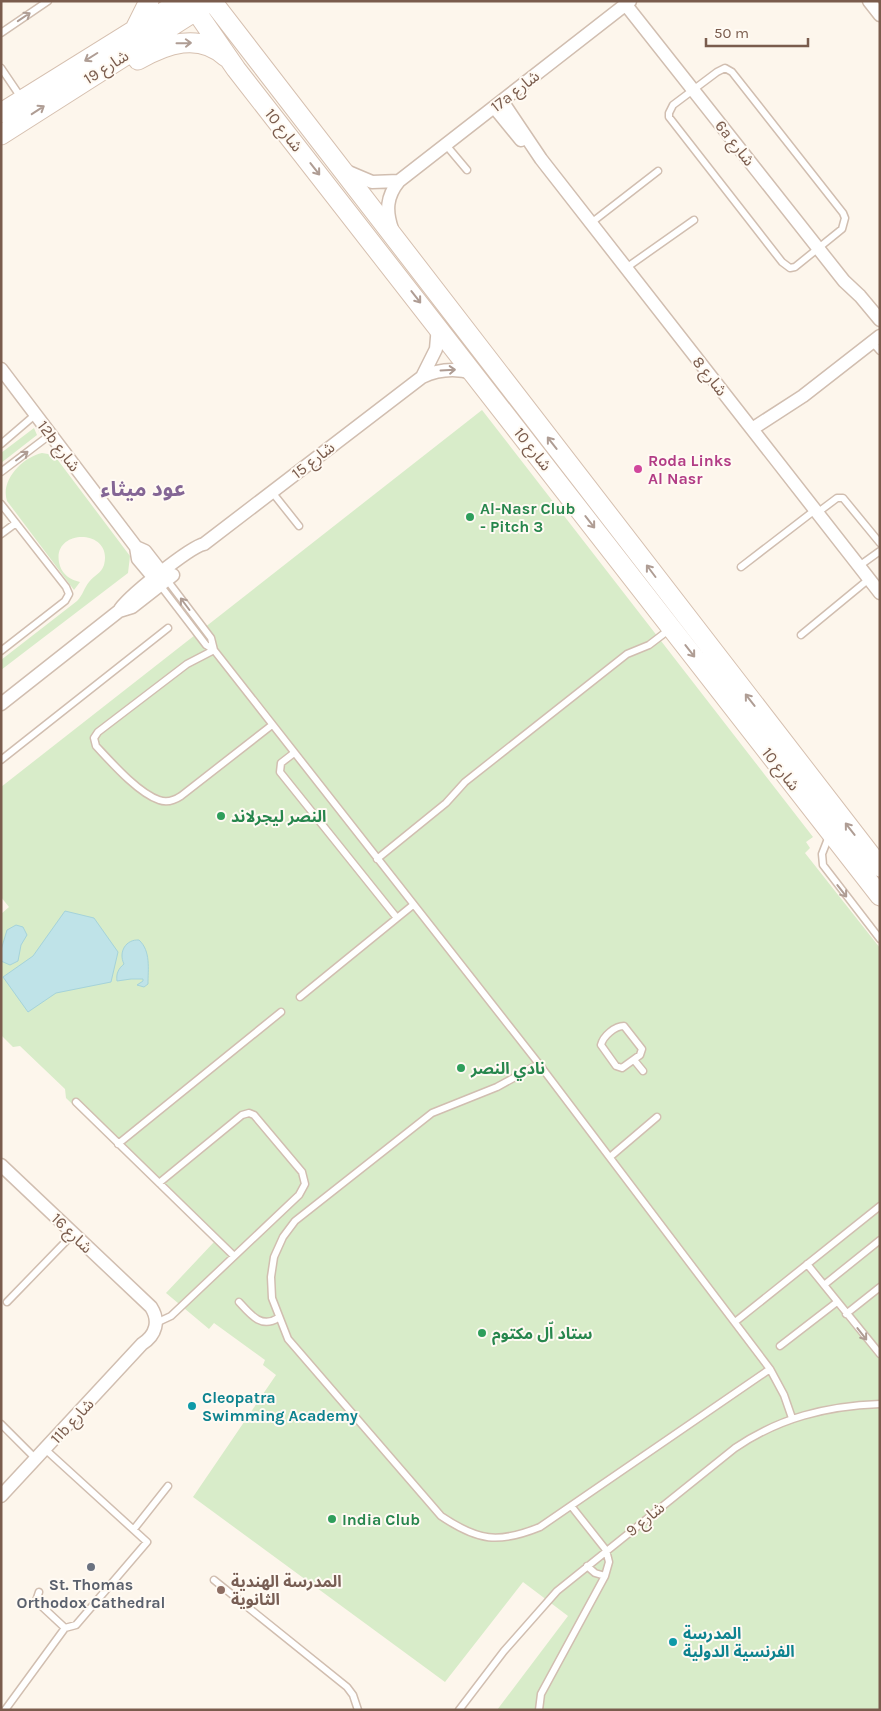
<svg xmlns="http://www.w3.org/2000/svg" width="881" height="1711" font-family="Karla,'Noto Sans Arabic',sans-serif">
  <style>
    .green { fill: #d8ecc9 }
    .water { fill: #bfe3e8; stroke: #a5d3da }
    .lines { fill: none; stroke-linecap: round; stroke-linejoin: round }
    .lane-casing { stroke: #d1beb0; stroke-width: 9 }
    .street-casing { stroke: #d1beb0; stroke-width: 15 }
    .secondary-casing { stroke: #d6c0b0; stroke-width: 21 }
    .lane { stroke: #fff; stroke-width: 6 }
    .street { stroke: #fff; stroke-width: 12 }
    .secondary { stroke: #fff; stroke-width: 19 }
    .oneway { stroke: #af9d94 }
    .hotel-dot { fill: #d1479c; stroke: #fffaf3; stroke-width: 2 }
    .leisure-dot { fill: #2e9e5b; stroke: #fffaf3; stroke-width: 2 }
    .culture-dot { fill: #0f9aa8; stroke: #fffaf3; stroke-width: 2 }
    .worship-dot { fill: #6b7280; stroke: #fffaf3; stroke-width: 2 }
    .education-dot { fill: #8d6e63; stroke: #fffaf3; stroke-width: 2 }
    .labels { text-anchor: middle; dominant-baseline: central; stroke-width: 4; stroke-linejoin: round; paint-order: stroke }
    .street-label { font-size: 16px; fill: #7a5c4d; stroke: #fffaf3 }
    .hotel-label { font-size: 16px; font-weight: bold; fill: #b23c85; stroke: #fffaf3; text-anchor: start }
    .leisure-label { font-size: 16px; font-weight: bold; fill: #27864d; stroke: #fffaf3; text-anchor: start }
    .culture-label { font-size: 16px; font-weight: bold; fill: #0d838f; stroke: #fffaf3; text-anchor: start }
    .education-label { font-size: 16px; font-weight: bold; fill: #785e54; stroke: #fffaf3; text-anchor: start }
    .worship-label { font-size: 16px; font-weight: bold; fill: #5b616d; stroke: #fffaf3 }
    .district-label { font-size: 21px; font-weight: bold; fill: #846695; stroke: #fffaf3 }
  </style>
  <rect width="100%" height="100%" fill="#fdf6ec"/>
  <!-- green -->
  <path class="green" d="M482,410L813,837L806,842L810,848L805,853L880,948V1710H497L568,1616L523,1582L445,1682L193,1497L276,1375L263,1365L265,1360L214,1323L209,1329L166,1293L214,1242L66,1098L65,1089L20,1046L13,1047L1,1035V914L9,907L1,897V787Z
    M34,428L37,435L1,463V453Z
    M42,453L54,455L130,556L128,573L1,670V660L77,601C83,595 84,588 89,582C94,575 101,574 104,565C114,527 48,528 60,566C63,575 71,580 80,582L74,590L7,501C0,480 23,457 42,453Z"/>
  <!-- water -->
  <path class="water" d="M65,911L94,918L118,952L111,982L56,993L28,1012L3,977L33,956Z
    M16,925L23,927L27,935L21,945L18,961L10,965L1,961V950L7,930Z
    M139,940C151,951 148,969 148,984L144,987L137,985L143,981V979H131L117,981C116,974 118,969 124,964C118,952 126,939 139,940Z"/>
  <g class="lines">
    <!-- lane casing -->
    <g class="lane-casing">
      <path id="lane" d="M1,33L48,1
        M1,68L22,99
        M725,68L732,72L843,213L845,218L842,229L795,267L790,268L782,262L669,117V113L673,105L717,72Z
        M446,145L467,170
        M591,223L658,171
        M626,268L694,220
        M872,342L880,351
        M1,444L36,414
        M1,472L51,434
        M272,492L299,526
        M1,504L66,587L69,594L65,601L1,651
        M817,513L837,498H843L880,543
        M1,534L16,523
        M859,566L880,551
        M741,567L815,510
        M167,580L211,638L214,650
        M160,585L206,645L214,650L539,1064L770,1369L784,1395L792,1418
        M801,635L869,579
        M214,650L187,664L98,732L94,738L96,746C111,762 138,793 159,800C167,803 175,800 181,796L272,725
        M294,753L281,763L280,772L397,918
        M1,760L168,628
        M829,836L822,854L823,865L880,939
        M377,859L446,803L465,782L627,654L649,645L670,629
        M300,997L413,905
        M624,1026L642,1049L640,1055L622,1068L616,1066L601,1045C603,1036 615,1026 624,1026Z
        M634,1060L643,1071
        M539,1064L497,1087L432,1113L295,1221L283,1237L274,1257L271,1277L272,1298L288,1339L441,1516C478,1541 498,1544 540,1527L770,1369
        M76,1102L234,1256
        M118,1144L281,1012
        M610,1157L657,1117
        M807,1264L880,1354
        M824,1285L880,1240
        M7,1302L73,1234
        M239,1302C250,1314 261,1329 278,1318
        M846,1314L880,1287
        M735,1322L880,1206
        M156,1323L171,1316L299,1195L305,1184L302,1172L254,1115L249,1113L242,1115L159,1183
        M780,1346L837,1302
        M1,1424L36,1459
        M134,1529L168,1486
        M587,1566L595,1573L605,1576
        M214,1580L347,1687L353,1695L358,1710
        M39,1592L36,1601L65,1628L76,1625L147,1542L46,1450
        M5,1710L65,1628
        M459,1710L504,1651L557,1591L735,1448C779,1418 826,1406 880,1404
        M539,1710L541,1694L605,1576L609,1562L606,1550L572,1507"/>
    </g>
    <!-- street casing -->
    <g class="street-casing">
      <path id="street" d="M869,1L880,15
        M626,5L844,281L860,296L880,320
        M502,101L541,159L880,593
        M494,107L521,140
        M346,171L372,182L399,181
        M392,229C386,211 386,197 399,181L630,1
        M1,369L136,547L145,551L166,578
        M422,377L436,349L438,326
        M752,429L803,396L880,336
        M136,547L138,559L159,584
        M119,611L132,607L173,575
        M1,704L119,611C126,598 190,547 204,544L422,377C439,369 455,368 473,373
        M1,1165L151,1307C160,1321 156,1335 142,1344L1,1496"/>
    </g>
    <!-- secondary casing -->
    <g class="secondary-casing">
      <path id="secondary" d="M189,1L236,69L880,896
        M212,1L880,867
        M135,29L149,1
        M138,60C166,44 199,32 226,57
        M1,113L181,1
        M1,135L205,5"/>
    </g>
    <!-- lane -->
    <use href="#lane" class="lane"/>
    <!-- street -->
    <use href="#street" class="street"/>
    <!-- secondary -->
    <use href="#secondary" class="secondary"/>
  </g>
  <!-- one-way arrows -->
  <defs><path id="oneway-shaft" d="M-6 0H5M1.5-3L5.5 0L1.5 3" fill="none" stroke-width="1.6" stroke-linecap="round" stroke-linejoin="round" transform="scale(1.25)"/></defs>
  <g class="oneway">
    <use href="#oneway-shaft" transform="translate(24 17) rotate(-34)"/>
    <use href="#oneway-shaft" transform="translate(184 43) rotate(-1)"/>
    <use href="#oneway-shaft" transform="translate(91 57) rotate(148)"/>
    <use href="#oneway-shaft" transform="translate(38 110) rotate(-33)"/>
    <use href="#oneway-shaft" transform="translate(315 169) rotate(52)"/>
    <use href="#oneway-shaft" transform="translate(416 297) rotate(52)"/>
    <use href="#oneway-shaft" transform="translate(448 370) rotate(-3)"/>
    <use href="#oneway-shaft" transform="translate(552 443) rotate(-128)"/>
    <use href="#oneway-shaft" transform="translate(22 456) rotate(-37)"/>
    <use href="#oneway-shaft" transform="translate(590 522) rotate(52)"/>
    <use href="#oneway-shaft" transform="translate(651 571) rotate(-127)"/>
    <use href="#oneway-shaft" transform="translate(185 604) rotate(-127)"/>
    <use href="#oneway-shaft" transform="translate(690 651) rotate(52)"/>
    <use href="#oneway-shaft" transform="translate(750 700) rotate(-128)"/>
    <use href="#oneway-shaft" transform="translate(850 829) rotate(-128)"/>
    <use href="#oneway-shaft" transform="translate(842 891) rotate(52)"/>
    <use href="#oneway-shaft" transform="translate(862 1334) rotate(52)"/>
  </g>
  <!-- markers -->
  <circle class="hotel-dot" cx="638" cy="469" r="5"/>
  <g class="leisure-dot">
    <circle cx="470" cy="517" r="5"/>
    <circle cx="221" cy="816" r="5"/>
    <circle cx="461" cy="1068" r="5"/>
    <circle cx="482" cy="1333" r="5"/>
    <circle cx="332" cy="1519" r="5"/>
  </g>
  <g class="culture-dot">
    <circle cx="192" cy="1406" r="5"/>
    <circle cx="673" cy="1642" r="5"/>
  </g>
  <circle class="worship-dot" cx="91" cy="1567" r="5"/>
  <circle class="education-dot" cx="221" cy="1590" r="5"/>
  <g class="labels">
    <!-- street labels -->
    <g class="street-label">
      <text transform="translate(106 67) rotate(-32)">شارع 19</text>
      <text transform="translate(515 91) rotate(-38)">17a شارع</text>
      <text transform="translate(284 130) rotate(52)">شارع 10</text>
      <text transform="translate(735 143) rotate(52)">6a شارع</text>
      <text transform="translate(710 376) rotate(52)">شارع 8</text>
      <text transform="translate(59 446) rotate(53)">12b شارع</text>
      <text transform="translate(533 449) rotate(52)">شارع 10</text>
      <text transform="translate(313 460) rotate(-38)">شارع 15</text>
      <text transform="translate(781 769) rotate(52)">شارع 10</text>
      <text transform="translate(72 1233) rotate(44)">شارع 16</text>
      <text transform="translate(72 1421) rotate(-47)">11b شارع</text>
      <text transform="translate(645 1519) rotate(-39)">شارع 9</text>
    </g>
    <!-- hotel labels -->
    <g class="hotel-label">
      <text x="648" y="460">Roda Links<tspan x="648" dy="18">Al Nasr</tspan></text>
    </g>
    <!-- leisure labels -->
    <g class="leisure-label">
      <text x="480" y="508">Al-Nasr Club<tspan x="480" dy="18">- Pitch 3</tspan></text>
      <text x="231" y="816">النصر ليجرلاند</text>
      <text x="471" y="1068">نادي النصر</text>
      <text x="492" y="1333">ستاد اّل مكتوم</text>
      <text x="342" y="1519">India Club</text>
    </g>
    <!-- culture labels -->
    <g class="culture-label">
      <text x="202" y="1397">Cleopatra<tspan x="202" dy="18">Swimming Academy</tspan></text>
      <text x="683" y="1633">المدرسة<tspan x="683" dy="18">الفرنسية الدولية</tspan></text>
    </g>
    <!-- education labels -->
    <g class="education-label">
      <text x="231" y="1581">المدرسة الهندية<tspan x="231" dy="18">الثانوية</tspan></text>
    </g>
    <!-- worship labels -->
    <g class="worship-label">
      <text x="91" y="1584">St. Thomas<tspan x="91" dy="18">Orthodox Cathedral</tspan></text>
    </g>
    <!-- district labels -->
    <g class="district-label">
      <text x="143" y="489">عود ميثاء</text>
    </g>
  </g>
  <!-- border -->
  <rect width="881" height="1711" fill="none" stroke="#7a5c4d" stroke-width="5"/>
  <!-- scale -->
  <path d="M706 38v8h102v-8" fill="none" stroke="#7a5c4d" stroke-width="2.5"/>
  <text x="714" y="38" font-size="15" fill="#7a5c4d" stroke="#fffaf3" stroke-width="4" paint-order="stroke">50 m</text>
</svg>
